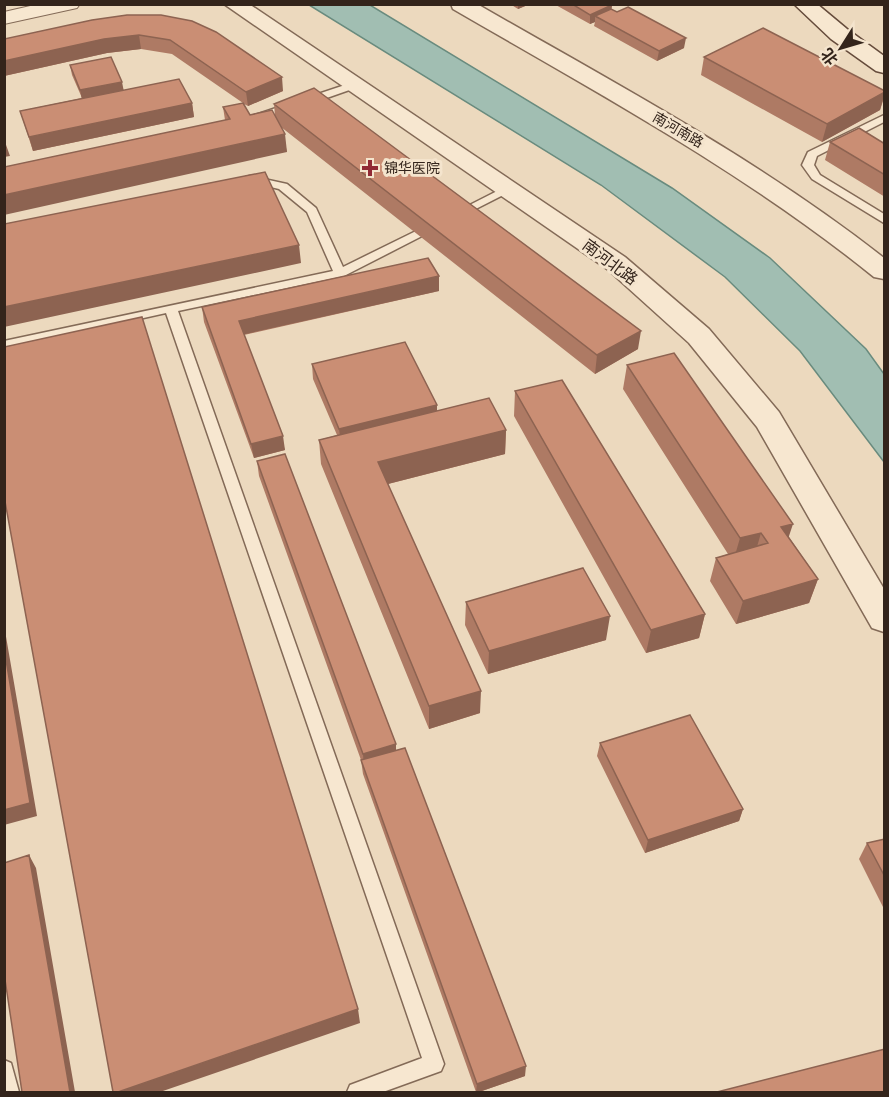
<svg xmlns="http://www.w3.org/2000/svg" width="889" height="1097" font-family="Bitter,'Noto Sans SC',serif">
  <style>
    .water { fill: #a1beb2; stroke: #698b7e; stroke-width: 1.5 }
    .lines { fill: none; stroke-linecap: round; stroke-linejoin: round }
    .service-casing { stroke: #836a57; stroke-width: 3 }
    .minor-casing { stroke: #836a57; stroke-width: 2 }
    .tertiary-casing { stroke: #836a57; stroke-width: 3 }
    .secondary-casing { stroke: #654b3b; stroke-width: 3 }
    .service { fill: #f7e7d0; fill-rule: evenodd }
    .minor { fill: #f7e7d0; fill-rule: evenodd }
    .tertiary { fill: #f7e7d0; fill-rule: evenodd }
    .secondary { fill: #f7e7d0; fill-rule: evenodd }
    .wall { fill: #ae7a64 }
    .shaded-wall { fill: #8d6351 }
    .building { fill: #ca8e74; stroke: #8d6351; stroke-width: 1.5 }
    .poi-dot { fill: #912935; stroke: #f4e4cd; stroke-width: 2 }
    .labels { text-anchor: middle; dominant-baseline: central; stroke-width: 6; stroke-linejoin: round; paint-order: stroke }
    .far-street-label { font-size: 14px; fill: #33241b; stroke: #f4e4cd }
    .far-poi-label { font-size: 14px; fill: #33241b; stroke: #f4e4cd; text-anchor: start }
    .street-label { font-size: 16px; fill: #33241b; stroke: #f4e4cd }
  </style>
  <rect width="100%" height="100%" fill="#ecd9be"/>
  <!-- water -->
  <path class="water" d="M309,5H370L672,188L770,258L866,349L884,374V462L800,351L725,277L601,185Z"/>
  <g class="lines">
    <!-- service casing -->
    <g class="service-casing">
      <path id="service" d="M354,82L359,85L358,87L281,114L254,120L249,117Z
        M884,115V122L817,156L814,165L820,175L884,214V223L812,179L802,165L808,152Z
        M250,176L287,184L316,208L343,267L414,232L418,231L424,235L344,276L178,311L444,1064L441,1071L383,1092H347L350,1085L422,1058L166,313L4,349V341L333,271L307,212L279,189L246,181V177Z
        M507,186L511,187V191L462,216L458,218L452,214Z
        M4,1060L11,1063L19,1092H4Z"/>
    </g>
    <!-- minor casing -->
    <g class="minor-casing">
      <path id="minor" d="M39,4H80L77,8L4,24V12Z"/>
    </g>
    <!-- tertiary casing -->
    <g class="tertiary-casing">
      <path id="tertiary" d="M224,4H249L625,257L709,329L779,412L884,589V632L872,628L757,427L689,343L607,269Z
        M451,4H477C616,84 758,159 884,258V279L874,277C744,172 598,93 453,9Z"/>
    </g>
    <!-- secondary casing -->
    <g class="secondary-casing">
      <path id="secondary" d="M794,4H817L847,29L884,56V73L876,71L831,39Z"/>
    </g>
    <!-- service -->
    <use href="#service" class="service"/>
    <!-- minor -->
    <use href="#minor" class="minor"/>
    <!-- tertiary -->
    <use href="#tertiary" class="tertiary"/>
    <!-- secondary -->
    <use href="#secondary" class="secondary"/>
  </g>
  <!-- wall -->
  <path class="wall" d="M510,4H530L518,9Z
    M554,4H611L612,5L611,9L684,48L657,61L594,26L595,22L590,24Z
    M127,15L283,91L248,106L244,104L250,115L275,117L274,104L638,349L595,374L281,127L287,152L225,120L223,107L243,103L172,54L141,49L107,53L4,76V39Z
    M704,57L885,91V95L880,110L822,142L701,75Z
    M70,65L124,90L192,103L194,117L33,151L20,111L82,98L72,75Z
    M830,142L885,144V197L825,160Z
    M439,291L244,335L285,450L254,458L204,322L202,307Z
    M312,364L437,411L506,430L505,454L388,484L480,713L429,729L321,464L319,440L337,435L313,379Z
    M627,365L789,537L818,579L809,603L736,624L710,581L716,558L728,554L623,389Z
    M515,391L705,614L699,638L646,653L514,416Z
    M257,461L396,750L525,1076L479,1092H476L363,774L361,760L259,476Z
    M466,602L606,640L488,674L465,625Z
    M600,743L743,809L739,821L645,853L597,756Z
    M885,839V911L859,859L867,843Z"/>
  <!-- shaded-wall -->
  <path class="shaded-wall" d="M518,4H530L518,9Z
    M612,5L611,15L595,16V22L590,24V15Z
    M139,35L141,49L107,53L4,76V61L104,39Z
    M686,38L684,48L657,61L659,51Z
    M282,77L283,91L248,106L246,92Z
    M122,82L124,92L82,100L80,90Z
    M885,92L880,110L822,142L827,124Z
    M192,103L194,117L33,151L29,137Z
    M285,134L287,152L4,215V195Z
    M4,142H5L10,156L4,157Z
    M299,245L301,263L4,327V307Z
    M439,276V291L241,335L239,321Z
    M641,331L638,349L595,374L597,355Z
    M437,405V420L341,444L339,429Z
    M506,430L505,454L380,486L378,462Z
    M283,436L285,450L254,458L251,444Z
    M793,524L785,548L781,527Z
    M761,533L754,557L733,562L740,538Z
    M818,579L809,603L736,624L743,601Z
    M705,614L699,638L646,653L651,630Z
    M610,616L606,640L488,674L489,651Z
    M4,625L37,816L4,825Z
    M481,691L480,713L429,729V706Z
    M396,744V757L364,767L363,754Z
    M743,809L739,821L645,853L648,840Z
    M29,855L36,868L75,1092H70Z
    M358,1009L360,1023L160,1092H118Z
    M526,1066L525,1076L479,1092H476L477,1084Z"/>
  <!-- building -->
  <path class="building" d="M572,4H611L612,5L590,15Z
    M628,7L686,38L659,51L595,16L611,9L617,12Z
    M127,15H161L192,21L216,32L282,77L246,92L170,40L139,35L104,39L4,61V39L92,20Z
    M763,28L885,91V92L827,124L704,57Z
    M111,57L122,82L80,90L70,65Z
    M179,79L192,103L29,137L20,111Z
    M314,88L641,331L597,355L274,104Z
    M243,103L250,115L272,110L285,134L4,195V167L230,119L223,107Z
    M859,128L885,144V175L830,142Z
    M265,172L299,245L4,307V224Z
    M428,258L439,276L239,321L283,436L251,444L202,307Z
    M142,317L358,1009L118,1092H113L4,496V347Z
    M405,342L437,405L339,429L312,364Z
    M674,353L793,524L781,527L818,579L743,601L716,558L768,543L761,533L740,538L627,365Z
    M562,380L705,614L651,630L515,391Z
    M489,398L506,430L378,462L481,691L429,706L319,440Z
    M285,454L396,744L363,754L257,461Z
    M583,568L610,616L489,651L466,602Z
    M4,648L30,803L4,810Z
    M690,715L743,809L648,840L600,743Z
    M405,748L526,1066L477,1084L361,760Z
    M885,839V877L867,843Z
    M29,855L70,1092H22L4,973V863Z
    M885,1049V1092H717Z"/>
  <!-- markers -->
  <path class="poi-dot" d="M367 159h6v6h6v6h-6v6h-6v-6h-6v-6h6z"/>
  <g class="labels">
    <!-- far-street labels -->
    <g class="far-street-label">
      <text transform="translate(678 130) rotate(30)">南河南路</text>
    </g>
    <!-- far-poi labels -->
    <g class="far-poi-label">
      <text x="384" y="168">锦华医院</text>
    </g>
    <!-- street labels -->
    <g class="street-label">
      <text transform="translate(610 262) rotate(37)">南河北路</text>
    </g>
  </g>
  <!-- border -->
  <rect width="889" height="1097" fill="none" stroke="#33241b" stroke-width="12"/>
  <!-- north arrow -->
  <g transform="translate(841 48) rotate(233)" stroke="#f4e4cd" stroke-width="4.5" paint-order="stroke">
  <path d="M0-4.5L10 22L0 15L-10 22Z" fill="#33241b"/>
  <text y="-9" font-size="16" font-weight="bold" text-anchor="middle" fill="#33241b">北</text>
  </g>
</svg>
